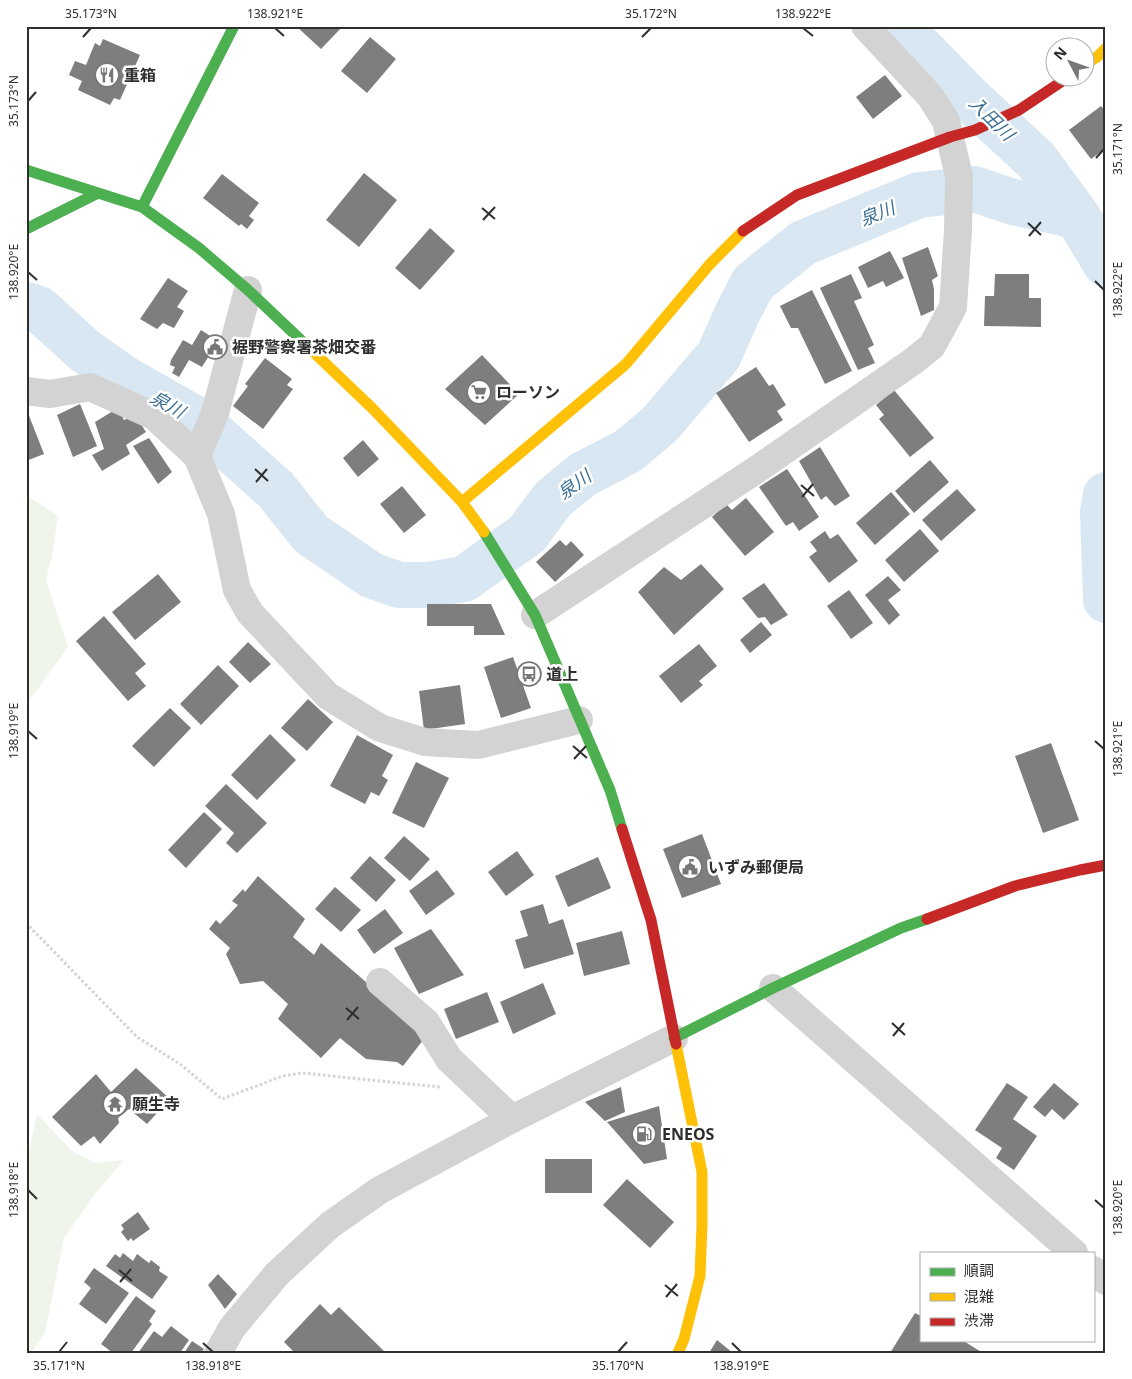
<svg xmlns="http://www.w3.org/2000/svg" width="1132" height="1379" font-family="'Noto Sans','Noto Sans JP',sans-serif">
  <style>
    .green { fill: #f0f5eb }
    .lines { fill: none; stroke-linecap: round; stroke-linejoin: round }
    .river { stroke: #d8e7f2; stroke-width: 46 }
    .building { fill: #7e7e7e }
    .path { stroke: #d3d3d3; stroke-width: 3; stroke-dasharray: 2.5 2.5; stroke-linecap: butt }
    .street { stroke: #d3d3d3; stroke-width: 28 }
    .fast { stroke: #4caf50; stroke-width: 11 }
    .slow { stroke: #ffc107; stroke-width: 11 }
    .jam { stroke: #c62828; stroke-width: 11 }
    .ticks { fill: none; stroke: #2e2e2e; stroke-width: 2 }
    .labels { text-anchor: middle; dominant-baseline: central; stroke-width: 5; stroke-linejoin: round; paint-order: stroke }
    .poi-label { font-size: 16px; font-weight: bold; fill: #2e2e2e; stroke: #fff; text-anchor: start }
    .water-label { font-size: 18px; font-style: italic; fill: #3b6f91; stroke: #fff }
    .neatline { fill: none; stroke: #2e2e2e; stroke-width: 2 }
    .ticks-label { font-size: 12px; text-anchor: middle; fill: #2e2e2e }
  </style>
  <rect width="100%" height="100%" fill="#fff"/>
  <!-- green -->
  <path class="green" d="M26,495L58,516L52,555L46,580L68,647L26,705Z
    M37,1114L72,1151L95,1163L124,1160L97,1191L64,1238L45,1333L31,1353H26V1165Z"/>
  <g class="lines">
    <!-- river -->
    <path class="river" d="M899,26L971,100L1036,160L1077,216L1106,264
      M26,305L39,309L84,350L125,379L199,421L276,490L311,534L371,575L399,585H428L464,579L527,534L553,499L582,475L628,451L660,424L719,355L737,314L753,283L803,243L919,195L974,189L1013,202L1077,216
      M1106,495L1103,512L1106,600"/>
  </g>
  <!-- building -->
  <path class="building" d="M296,26H343L321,49Z
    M370,37L396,59L367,93L341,71Z
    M103,39L140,55L120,100L114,98L110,105L78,90L82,81L69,75L75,61L86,65L95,43L100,46Z
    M885,75L902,96L873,119L856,97Z
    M1101,106L1106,112V148L1091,159L1069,130Z
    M364,173L397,200L359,247L326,220Z
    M222,174L259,203L249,216L254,220L247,229L241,224L239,226L203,198Z
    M430,228L455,251L420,290L395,268Z
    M928,247L938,276L932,280L934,289V310L921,316L902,258Z
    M890,251L904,278L886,287L883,281L868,288L858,267Z
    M851,274L862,298L854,301L874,345L868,348L875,363L858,370L820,288Z
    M995,274H1029V298H1041V327L984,326L985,296H994Z
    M168,278L188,291L177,307L184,311L174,328L163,323L157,329L140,319Z
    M812,290L852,371L825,384L798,328H791L780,306Z
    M201,330L218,341L202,367L189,360L179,377L172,373L175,367L170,365L171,360L183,340L192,345Z
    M482,355L519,394L485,425L445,389Z
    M265,358L292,379L287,385L293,389L263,429L233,406L248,386L245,384Z
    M756,367L769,386L773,384L786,405L777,411L783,420L749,442L716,393Z
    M894,390L934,438L910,457L879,419L884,415L876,405Z
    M80,404L97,446L73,457L57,415Z
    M26,408L44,454L26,461Z
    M118,408L124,420L135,415L146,432L126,445L130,454L102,471L92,455L104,449L95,422Z
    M149,438L172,472L158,484L133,446Z
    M363,440L379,459L358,477L343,458Z
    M820,447L850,496L835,506L826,496L821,500L799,461Z
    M930,460L949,482L914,513L895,491Z
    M787,469L819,517L799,531L793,522L786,526L759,487Z
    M402,486L426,515L404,533L380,504Z
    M957,489L976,510L941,541L922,520Z
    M891,492L910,514L875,545L856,523Z
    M746,498L774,532L745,556L712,517L726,504L732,510Z
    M920,529L939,551L904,582L885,560Z
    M825,531L830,539L838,534L858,561L829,583L809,557L817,551L810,542Z
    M560,540L566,546L571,541L584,555L555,582L536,562Z
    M701,564L724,589L674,635L638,592L664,567L681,580Z
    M158,574L181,602L135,640L112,612Z
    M888,576L901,590L888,600L900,615L889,625L865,595Z
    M764,583L788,615L771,625L765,617L758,618L742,598Z
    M849,590L873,623L851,639L827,606Z
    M427,604H491L505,635H474V626H427Z
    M104,616L146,664L135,673L146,686L128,701L76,641Z
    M761,622L772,635L750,653L740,640Z
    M248,642L271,664L250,683L229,662Z
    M699,644L717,666L699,681L703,685L681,703L659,676Z
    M513,657L531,708L501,718L484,667Z
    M218,665L239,686L201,725L180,704Z
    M460,685L465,724L424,730L419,691Z
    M308,699L333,722L307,751L281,728Z
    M170,708L191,728L154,767L132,746Z
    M270,734L296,760L257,800L231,775Z
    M357,735L393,755L382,776L388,780L379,796L371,792L365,804L330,786Z
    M1051,743L1079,820L1043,833L1015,756Z
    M416,762L449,778L424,828L392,813Z
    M226,784L267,823L237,853L226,843L234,833L205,806Z
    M204,812L222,829L186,868L168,850Z
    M702,834L721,884L682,898L663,849Z
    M404,836L430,859L410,881L384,858Z
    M517,851L534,875L506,896L488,872Z
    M370,856L396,880L376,902L350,878Z
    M598,857L611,888L568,907L555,876Z
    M437,870L455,894L426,915L409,891Z
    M258,876L305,919L293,937L314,955L321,943L427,1035L403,1066L397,1062L366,1059L340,1038L321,1058L278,1019L288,1004L263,981L240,984L226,954L230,948L209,929L216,920L220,924L238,905L232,901L243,889L245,892Z
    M335,887L361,910L341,932L315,909Z
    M543,904L549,924L563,919L574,954L524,969L515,940L528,936L520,911Z
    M385,909L403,933L374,954L357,930Z
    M431,929L464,975L419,994L394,948Z
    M622,931L630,964L584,976L576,943Z
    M543,983L556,1014L513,1034L500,1002Z
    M487,992L499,1022L456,1039L444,1009Z
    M136,1068L170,1099L147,1124L129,1109L118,1118L119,1123L100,1144L94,1136L81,1146L52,1117L96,1074L111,1092Z
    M1007,1083L1028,1097L1013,1119L1037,1136L1014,1170L996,1158L1002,1148L975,1130Z
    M1054,1083L1079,1104L1064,1120L1052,1109L1045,1117L1033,1107Z
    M621,1087L625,1112L605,1121L585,1102Z
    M659,1106L667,1159L644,1164L607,1122Z
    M545,1159H592V1193H545Z
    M627,1179L674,1222L650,1248L603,1205Z
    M138,1212L150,1229L133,1241L131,1238L128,1241L121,1232L124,1229L121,1225Z
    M123,1253L133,1261L137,1254L149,1263L151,1260L160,1267L159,1271L168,1277L152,1299L106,1266L115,1254L120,1258Z
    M94,1268L129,1293L106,1324L79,1304L91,1288L84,1282Z
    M218,1274L237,1294L225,1309L208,1285Z
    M136,1296L156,1311L149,1321L152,1324L131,1353H113L101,1344Z
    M320,1304L331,1315L339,1307L386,1353H295L284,1342Z
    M915,1313L921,1316V1340H962L983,1353H890Z
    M171,1326L189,1340L180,1353H138L154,1331L162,1337Z
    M717,1340L733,1353H709Z
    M192,1341L204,1349L201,1353H184Z"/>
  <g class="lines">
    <!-- path -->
    <path class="path" d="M26,923L137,1037L180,1064L222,1099L283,1076L302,1073L440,1087"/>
    <!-- street -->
    <path class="street" d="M26,391L50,394L90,387L154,416L197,456L221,514L237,590L250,613L328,696L380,728L425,742L478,745L579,720
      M197,456L215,413L248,290
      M535,615L756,470L912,362L932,346L953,307L958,230L959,176L946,121L930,96L865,26
      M380,982L426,1022L449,1059L512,1119
      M773,988L1074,1253
      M1093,1270L1106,1281
      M218,1353L232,1328L277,1274L330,1225L380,1190L512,1119L674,1038"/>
    <!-- fast -->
    <path class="fast" d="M26,170L142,207L199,248L248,290L304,343
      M142,207L234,26
      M26,229L98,193
      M484,532L535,615L610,790L622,829
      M674,1038L773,988L901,928L927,919"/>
    <!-- slow -->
    <path class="slow" d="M1084,65L1097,57L1106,48
      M304,343L373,409L462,502L484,532
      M462,502L626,364L710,264L743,231
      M676,1044L702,1172V1225L700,1276L684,1339L678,1353"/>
    <!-- jam -->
    <path class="jam" d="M743,231L797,195L950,137L975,130L1019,110L1067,78
      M622,829L651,920L676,1044
      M927,919L1015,886L1080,870L1106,865"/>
  </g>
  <!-- ticks -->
  <path class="ticks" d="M275,28L284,36M803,28L813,36M83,37L91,28M642,37L651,28M28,101L36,92M1096,158L1104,149M482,208L495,219M483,220L495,207M1028,223L1041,235M1029,236L1041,222M28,272L37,280M1095,281L1104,290M255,469L268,481M256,482L267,469M801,485L814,496M802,497L813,484M28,731L37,739M1095,741L1104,749M573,746L587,758M574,759L586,746M346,1008L359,1019M347,1020L358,1007M892,1023L905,1035M893,1036L904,1023M28,1190L37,1199M1095,1200L1104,1208M119,1270L132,1281M120,1282L131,1269M665,1285L678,1296M666,1297L677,1284M203,1343L213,1352M732,1343L741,1352M59,1352L67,1342M618,1352L627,1342"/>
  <!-- icons -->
  <defs>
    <g id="restaurant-ring" transform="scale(1.25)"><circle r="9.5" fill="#fff" stroke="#777" stroke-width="1.5"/><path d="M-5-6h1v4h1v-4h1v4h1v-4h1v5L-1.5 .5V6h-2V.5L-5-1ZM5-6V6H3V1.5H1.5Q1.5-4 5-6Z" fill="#777"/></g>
    <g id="civic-ring" transform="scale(1.25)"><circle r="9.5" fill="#fff" stroke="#777" stroke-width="1.5"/><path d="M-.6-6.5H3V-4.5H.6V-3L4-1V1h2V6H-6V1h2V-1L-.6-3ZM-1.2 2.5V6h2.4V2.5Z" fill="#777"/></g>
    <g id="supermarket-ring" transform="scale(1.25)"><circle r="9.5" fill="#fff" stroke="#777" stroke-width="1.5"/><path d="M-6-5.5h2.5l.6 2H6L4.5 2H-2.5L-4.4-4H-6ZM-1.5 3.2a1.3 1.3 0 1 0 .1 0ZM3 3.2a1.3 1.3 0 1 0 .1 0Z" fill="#777"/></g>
    <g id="bus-ring" transform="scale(1.25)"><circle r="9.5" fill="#fff" stroke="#777" stroke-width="1.5"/><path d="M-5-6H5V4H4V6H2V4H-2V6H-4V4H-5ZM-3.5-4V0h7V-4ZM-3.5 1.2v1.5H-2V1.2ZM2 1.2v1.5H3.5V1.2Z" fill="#777"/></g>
    <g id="temple-ring" transform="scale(1.25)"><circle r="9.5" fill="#fff" stroke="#777" stroke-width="1.5"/><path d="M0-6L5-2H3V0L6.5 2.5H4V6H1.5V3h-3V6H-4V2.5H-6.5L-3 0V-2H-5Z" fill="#777"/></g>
    <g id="fuel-ring" transform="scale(1.25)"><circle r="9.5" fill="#fff" stroke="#777" stroke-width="1.5"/><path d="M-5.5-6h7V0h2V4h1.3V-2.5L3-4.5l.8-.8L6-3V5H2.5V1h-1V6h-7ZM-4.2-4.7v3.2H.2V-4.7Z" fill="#777"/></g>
  </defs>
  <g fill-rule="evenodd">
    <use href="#restaurant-ring" x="107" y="75"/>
    <use href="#civic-ring" x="215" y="347"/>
    <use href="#supermarket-ring" x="479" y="392"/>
    <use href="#bus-ring" x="529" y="674"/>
    <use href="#civic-ring" x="690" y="867"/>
    <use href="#temple-ring" x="115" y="1104"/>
    <use href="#fuel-ring" x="644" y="1134"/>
  </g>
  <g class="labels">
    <!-- poi labels -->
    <g class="poi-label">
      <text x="124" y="75">重箱</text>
      <text x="232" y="347">裾野警察署茶畑交番</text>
      <text x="496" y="392">ローソン</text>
      <text x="546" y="674">道上</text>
      <text x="708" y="867">いずみ郵便局</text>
      <text x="132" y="1104">願生寺</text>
      <text x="662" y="1134">ENEOS</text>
    </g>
    <!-- water labels -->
    <g class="water-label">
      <text transform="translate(992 118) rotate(44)">入田川</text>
      <text transform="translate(877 213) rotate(-22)">泉川</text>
      <text transform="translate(168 404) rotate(29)">泉川</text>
      <text transform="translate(574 484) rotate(-36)">泉川</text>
    </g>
  </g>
  <!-- border -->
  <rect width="1132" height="1379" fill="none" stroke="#ffffff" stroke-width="55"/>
  <!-- legend -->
  <rect x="920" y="1252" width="175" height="90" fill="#ffffff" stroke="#ababab"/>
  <rect x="930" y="1268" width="25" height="8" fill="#4caf50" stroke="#ababab"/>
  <text x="964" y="1276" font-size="15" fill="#2e2e2e">順調</text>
  <rect x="930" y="1293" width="25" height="8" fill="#ffc107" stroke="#ababab"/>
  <text x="964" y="1302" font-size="15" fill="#2e2e2e">混雑</text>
  <rect x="930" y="1318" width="25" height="8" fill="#c62828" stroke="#ababab"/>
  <text x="964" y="1326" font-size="15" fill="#2e2e2e">渋滞</text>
  <!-- north arrow -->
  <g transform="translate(1070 62) rotate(311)"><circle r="24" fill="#ffffff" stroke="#ababab"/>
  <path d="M0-4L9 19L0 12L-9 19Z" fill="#777777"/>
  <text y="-8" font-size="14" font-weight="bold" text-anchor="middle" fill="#2e2e2e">N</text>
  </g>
  <rect x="28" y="28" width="1076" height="1324" class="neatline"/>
  <g class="ticks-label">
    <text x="91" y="18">35.173°N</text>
    <text x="275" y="18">138.921°E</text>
    <text x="651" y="18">35.172°N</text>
    <text x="803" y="18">138.922°E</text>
    <text transform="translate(14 101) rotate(-90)" y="4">35.173°N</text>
    <text transform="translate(1118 149) rotate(-90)" y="4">35.171°N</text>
    <text transform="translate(14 272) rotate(-90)" y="4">138.920°E</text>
    <text transform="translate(1118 290) rotate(-90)" y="4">138.922°E</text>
    <text transform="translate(14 731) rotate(-90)" y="4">138.919°E</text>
    <text transform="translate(1118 749) rotate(-90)" y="4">138.921°E</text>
    <text transform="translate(14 1190) rotate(-90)" y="4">138.918°E</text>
    <text transform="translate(1118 1208) rotate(-90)" y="4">138.920°E</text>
    <text x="59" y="1370">35.171°N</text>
    <text x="213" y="1370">138.918°E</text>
    <text x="618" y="1370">35.170°N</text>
    <text x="741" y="1370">138.919°E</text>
  </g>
</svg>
